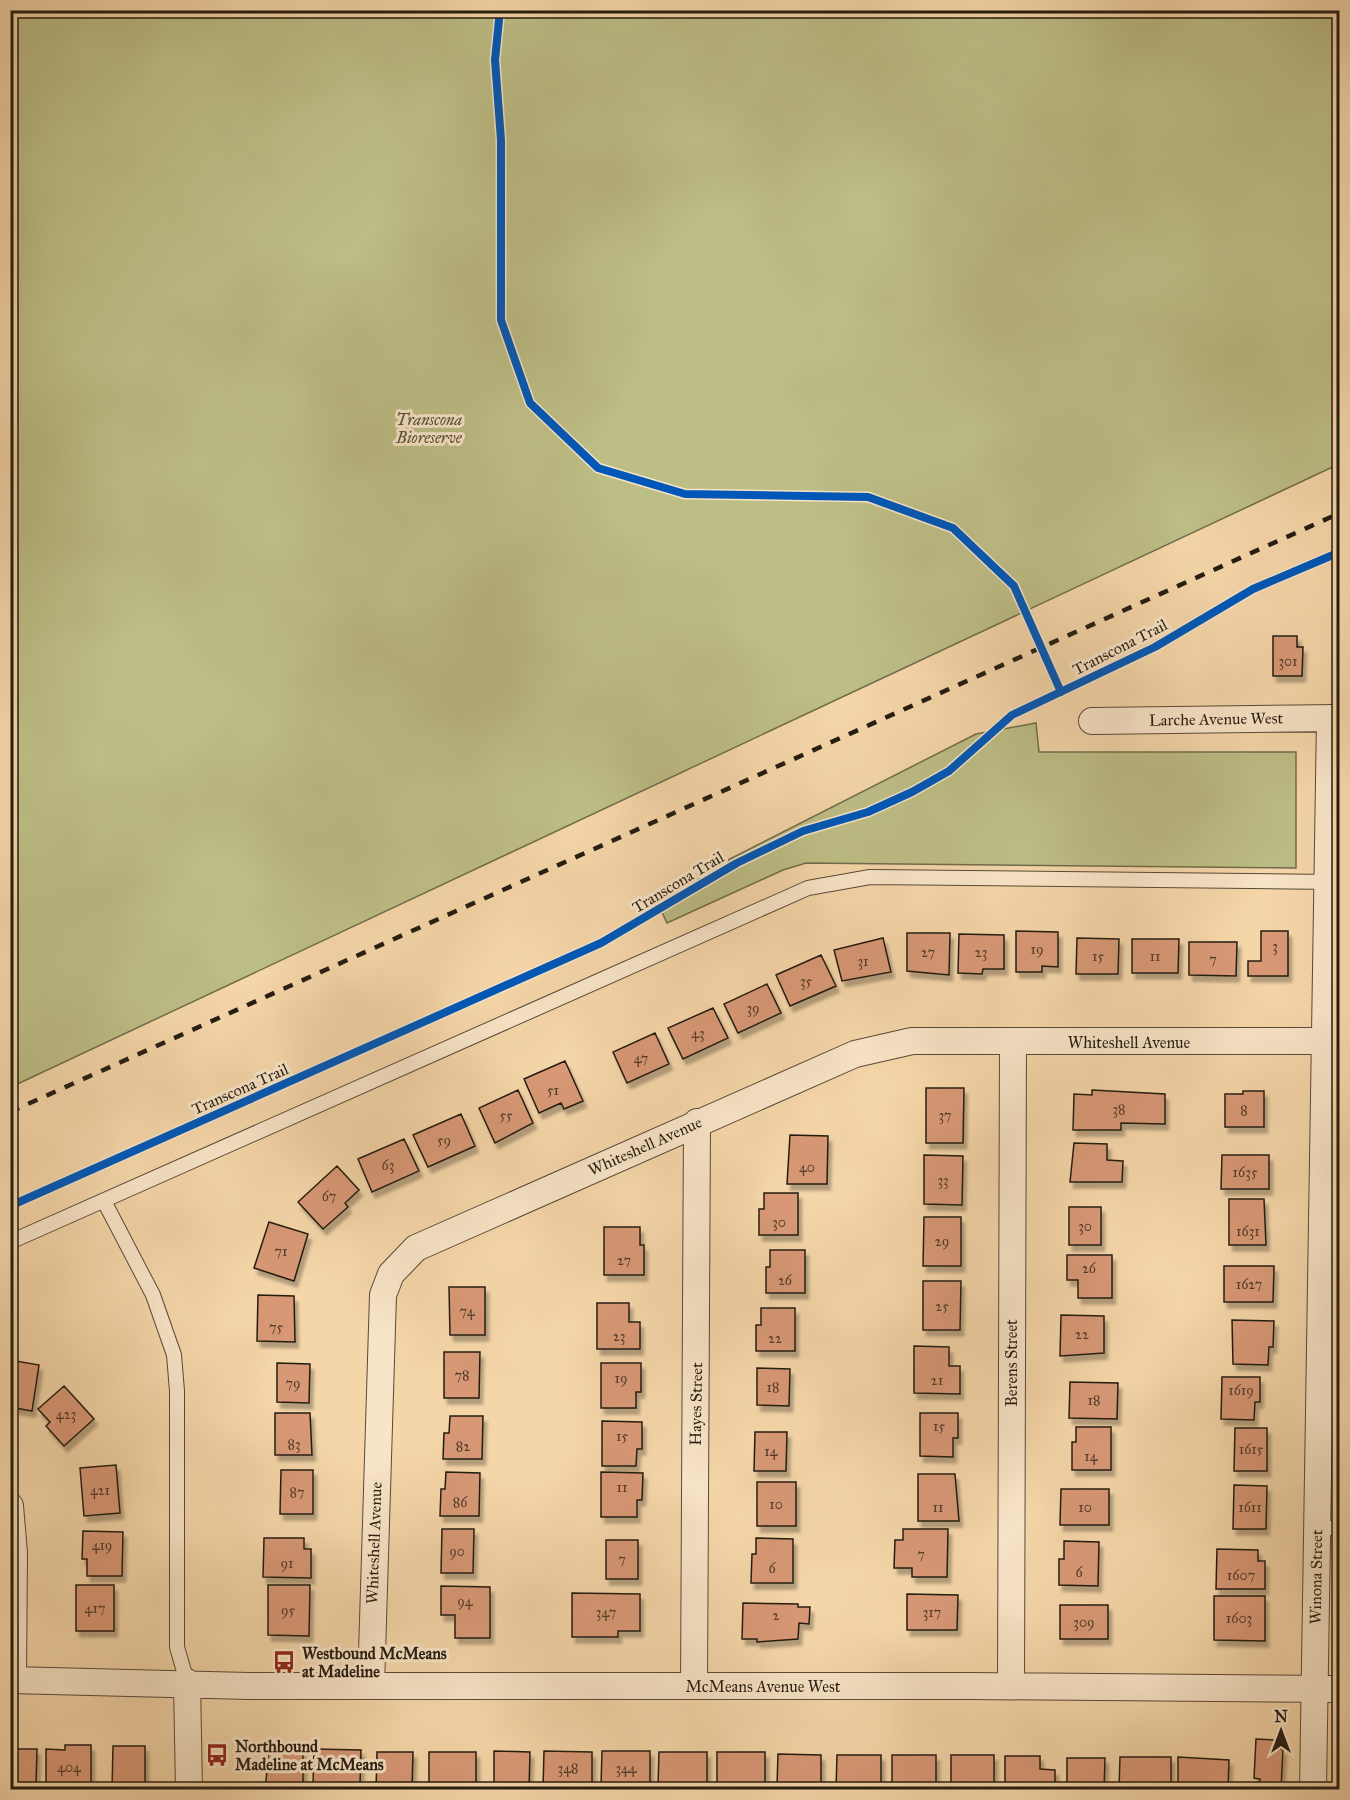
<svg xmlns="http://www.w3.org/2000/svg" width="1350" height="1800" font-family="'IM FELL Great Primer',serif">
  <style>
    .green { fill: #bdbd86; stroke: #706c4c; stroke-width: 1.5 }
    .building { fill: #d89876; stroke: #241c11; stroke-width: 1.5; filter: url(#shadow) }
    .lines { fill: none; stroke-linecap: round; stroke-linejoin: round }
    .service-casing { stroke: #584a37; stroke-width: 16 }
    .minor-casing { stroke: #584a37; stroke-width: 28 }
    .service { stroke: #f8e4c7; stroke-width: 14 }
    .minor { stroke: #f8e4c7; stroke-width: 26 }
    .rail { stroke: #241c11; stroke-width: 4.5; stroke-dasharray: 10 10; stroke-linecap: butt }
    .cycleway-casing { stroke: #f8e4c7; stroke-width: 11 }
    .cycleway { stroke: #0057b8; stroke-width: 8 }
    .labels { text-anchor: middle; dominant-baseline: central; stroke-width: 6; stroke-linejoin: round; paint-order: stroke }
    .number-label { font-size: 14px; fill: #513b2a }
    .park-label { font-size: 16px; font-style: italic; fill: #524c34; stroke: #f8e4c7 }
    .street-label { font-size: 16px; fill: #241c11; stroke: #f8e4c7 }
    .poi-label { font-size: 16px; font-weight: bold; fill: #241c11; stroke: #f8e4c7; text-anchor: start }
  </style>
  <defs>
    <filter id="shadow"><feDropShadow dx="3.5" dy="6" stdDeviation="1.5" flood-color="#0004"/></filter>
  </defs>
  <rect width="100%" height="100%" fill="#f5d6a9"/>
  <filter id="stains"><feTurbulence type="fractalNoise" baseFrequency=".00333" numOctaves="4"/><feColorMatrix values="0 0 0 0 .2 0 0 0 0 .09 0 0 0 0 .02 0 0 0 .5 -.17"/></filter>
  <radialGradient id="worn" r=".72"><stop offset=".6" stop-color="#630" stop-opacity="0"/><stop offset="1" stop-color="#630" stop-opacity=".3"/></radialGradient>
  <!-- green -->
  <path class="green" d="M10,11H1339V464L11,1087Z
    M1036,723L1039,752H1296V868L806,863L783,870L667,923L655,897L976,734Z"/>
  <!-- building -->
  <path class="building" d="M1273,636H1297V647H1303L1302,676H1273Z
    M1016,931L1058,932V967L1042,966V972H1016Z
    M1261,931H1288V976H1248V961H1261Z
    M907,933H950L949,975L907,971Z
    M959,934L1004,935V969H983L982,974L958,973Z
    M883,938L891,972L842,981L834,950Z
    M1077,938L1119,939L1118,974H1076Z
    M1132,939H1179L1178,973H1132Z
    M1189,942H1237L1236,976L1189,975Z
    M821,955L836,986L790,1006L776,975Z
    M767,984L781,1013L738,1033L724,1004Z
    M713,1008L728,1038L683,1059L668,1028Z
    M655,1033L669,1064L627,1083L613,1052Z
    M565,1061L583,1101L564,1109L561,1103L539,1113L524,1079Z
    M926,1088H964L963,1143H926Z
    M518,1090L533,1123L495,1143L479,1108Z
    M1092,1090L1165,1094V1124L1121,1123V1130H1073L1074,1094L1092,1095Z
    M1243,1091H1264V1127H1225V1094H1243Z
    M461,1114L475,1146L428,1167L413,1135Z
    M790,1135L828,1136L827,1184H787Z
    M404,1139L419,1171L372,1192L358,1159Z
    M1074,1143L1107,1144V1160L1123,1161L1122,1182H1070Z
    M924,1155L963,1156L962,1205L924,1204Z
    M1222,1155H1269V1189H1221Z
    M337,1166L359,1190L345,1203L348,1207L323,1229L298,1202Z
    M764,1193H798V1235H759V1209H764Z
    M1229,1199H1264L1266,1245H1229Z
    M1069,1207H1101V1245H1069Z
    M924,1217H961V1266H923Z
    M269,1222L308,1234L294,1281L254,1268Z
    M604,1227H640V1245H644V1275H604Z
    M770,1250H805V1293H766V1267H770Z
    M1067,1255H1112V1298H1078V1280H1067Z
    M1224,1266H1274L1273,1302H1224Z
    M923,1281H961L960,1330H923Z
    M449,1287H485V1335H450Z
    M258,1295L294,1296L295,1342L257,1341Z
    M597,1303H629V1322H640V1349H597Z
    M761,1308H795V1351H756V1325H761Z
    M1061,1315L1104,1316V1353L1060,1356Z
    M1232,1320L1274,1321L1273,1347H1269L1268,1365L1233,1364Z
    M914,1346L949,1347V1366H960V1394L914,1393Z
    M444,1352H480L479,1398H444Z
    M10,1360L39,1365L32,1411L10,1407Z
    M277,1363L310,1364L309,1403L277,1402Z
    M601,1363H641V1392H636V1408H601Z
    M757,1368L790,1369L789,1406L757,1405Z
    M1222,1377H1260V1402H1255L1254,1420L1221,1419Z
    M1070,1382L1118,1383L1117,1419L1069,1418Z
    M64,1386L94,1419L64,1446L46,1426L50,1422L38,1409Z
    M275,1413H310L312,1455H275Z
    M920,1413H958V1438H953V1457L920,1456Z
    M450,1416H483L482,1459H443L444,1433H449Z
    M602,1421L642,1422V1449H637L636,1466H602Z
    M1076,1427H1111V1470H1072V1442H1076Z
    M1235,1428H1267V1471H1234Z
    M755,1432H787L786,1471H754Z
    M116,1465L120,1513L84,1516L80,1468Z
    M281,1470H313V1514H280Z
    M446,1472L480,1473L479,1516H440L441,1489H445Z
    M601,1472L643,1473L642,1500H637V1517H601Z
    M918,1474H955L959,1521H918Z
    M757,1482H796V1526H757Z
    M1234,1485L1267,1486L1266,1529H1233Z
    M1061,1489H1109V1525H1060Z
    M442,1529H474L473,1573H441Z
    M903,1529H948L947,1577H912V1568H894L895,1540H903Z
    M83,1531L123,1532L122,1576H87V1559H82Z
    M264,1538H304V1549H311V1578L263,1577Z
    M756,1538L793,1539V1583H751L752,1554H756Z
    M606,1540H638V1579H606Z
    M1064,1541L1099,1542L1098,1586L1059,1585V1559H1064Z
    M1217,1549L1258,1550V1561H1265V1589H1216Z
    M76,1585H114V1631H76Z
    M268,1585H310L309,1636L268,1635Z
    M441,1586L490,1587V1638H455V1615H441Z
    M572,1593L640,1594V1631H618V1637H572Z
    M907,1594L958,1595L957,1630H907Z
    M1214,1596H1265V1641L1214,1640Z
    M743,1603L798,1604V1607H810L809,1624L799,1623L798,1639L757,1642V1639H742Z
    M1060,1605H1108V1639H1060Z
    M1256,1739L1275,1740L1274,1749H1283L1281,1789L1259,1788L1260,1779L1254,1778Z
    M10,1745H15V1749H37L36,1785H10Z
    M65,1745H91V1784H46V1749L65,1750Z
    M113,1746H145V1790H112Z
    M314,1749L361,1750L360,1784H313Z
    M269,1750L303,1751V1790H265Z
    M494,1751L530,1752L529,1790H494Z
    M544,1751L592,1752V1785H560V1790H543Z
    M602,1751H650V1786H601Z
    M377,1752H413L412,1790H376Z
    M429,1752H476V1786H429Z
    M659,1752H707V1787L658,1786Z
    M717,1752H765V1787H717Z
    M778,1754L821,1755V1787L777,1786Z
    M837,1755H881V1790H836Z
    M892,1755H936V1790H892Z
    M951,1755H994V1790H951Z
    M1005,1756H1040V1769L1055,1770V1790H1005Z
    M1120,1757H1171V1790H1119Z
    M1178,1757L1229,1760L1228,1790H1178Z
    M1067,1758H1105L1104,1790H1067Z"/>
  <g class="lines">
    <!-- service casing -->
    <g class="service-casing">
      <path id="service" d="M104,1201L153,1295L174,1355L177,1391V1647L187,1682
        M10,1242L808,888L870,877L1333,882
        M1317,1528H1340"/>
    </g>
    <!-- minor casing -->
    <g class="minor-casing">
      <path id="minor" d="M1092,721L1340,718
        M10,1506L14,1553L13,1680
        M10,1680L249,1686H971L1340,1689
        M187,1682L189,1790
        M371,1686L383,1295L391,1274L416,1248L855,1054L912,1041H1340
        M694,1686L697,1122
        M1011,1686L1013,1041
        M1313,1790L1330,718"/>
    </g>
    <!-- service -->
    <use href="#service" class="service"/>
    <!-- minor -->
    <use href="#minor" class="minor"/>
    <!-- rail -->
    <path class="rail" d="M10,1112L1340,513"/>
    <!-- cycleway casing -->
    <g class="cycleway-casing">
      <path id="cycleway" d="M500,10L495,60L501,140V320L530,403L598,468L685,494L868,497L953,528L1014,586L1061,692
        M10,1206L601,943L737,863L803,831L868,812L912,792L949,771L1012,715L1155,647L1253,589L1340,552"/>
    </g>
    <!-- cycleway -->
    <use href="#cycleway" class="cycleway"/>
  </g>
  <!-- icons -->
  <defs>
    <g id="bus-bare" transform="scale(1.8)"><path d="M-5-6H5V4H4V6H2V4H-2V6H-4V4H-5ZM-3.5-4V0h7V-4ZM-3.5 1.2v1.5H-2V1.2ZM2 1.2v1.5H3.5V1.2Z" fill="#8f2418" stroke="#f8e4c7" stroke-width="2.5" paint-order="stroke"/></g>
  </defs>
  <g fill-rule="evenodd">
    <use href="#bus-bare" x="284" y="1662"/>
    <use href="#bus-bare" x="217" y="1755"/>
  </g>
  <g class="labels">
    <!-- number labels -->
    <g class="number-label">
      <text x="1288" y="661">301</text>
      <text x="1275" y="946">3</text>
      <text x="1037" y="949">19</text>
      <text x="928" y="952">27</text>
      <text x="981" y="952">23</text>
      <text x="1098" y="956">15</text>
      <text x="1155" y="956">11</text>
      <text x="1213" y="959">7</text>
      <text x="863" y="961">31</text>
      <text x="806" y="981">35</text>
      <text x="753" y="1008">39</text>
      <text x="698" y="1033">43</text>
      <text x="641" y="1058">47</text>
      <text x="553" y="1090">51</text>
      <text x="1119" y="1109">38</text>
      <text x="1244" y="1110">8</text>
      <text x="506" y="1115">55</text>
      <text x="945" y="1115">37</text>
      <text x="444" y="1140">59</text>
      <text x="388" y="1165">63</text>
      <text x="807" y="1167">40</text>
      <text x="1245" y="1172">1635</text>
      <text x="943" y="1180">33</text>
      <text x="329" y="1196">67</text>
      <text x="779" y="1222">30</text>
      <text x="1085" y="1226">30</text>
      <text x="1248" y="1231">1631</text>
      <text x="942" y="1241">29</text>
      <text x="281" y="1251">71</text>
      <text x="624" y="1260">27</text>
      <text x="1089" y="1268">26</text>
      <text x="785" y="1280">26</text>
      <text x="1249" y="1284">1627</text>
      <text x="942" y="1306">25</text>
      <text x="467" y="1311">74</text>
      <text x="276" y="1327">75</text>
      <text x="1082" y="1334">22</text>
      <text x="619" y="1336">23</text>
      <text x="775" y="1338">22</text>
      <text x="462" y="1375">78</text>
      <text x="621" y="1378">19</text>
      <text x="937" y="1380">21</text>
      <text x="293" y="1383">79</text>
      <text x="773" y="1387">18</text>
      <text x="1241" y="1390">1619</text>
      <text x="1094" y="1400">18</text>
      <text x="66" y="1414">423</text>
      <text x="939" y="1426">15</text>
      <text x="622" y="1436">15</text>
      <text x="294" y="1444">83</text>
      <text x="463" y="1446">82</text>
      <text x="1251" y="1449">1615</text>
      <text x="771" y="1451">14</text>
      <text x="1091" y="1456">14</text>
      <text x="622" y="1487">11</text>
      <text x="100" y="1490">421</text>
      <text x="297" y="1492">87</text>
      <text x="460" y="1502">86</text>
      <text x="776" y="1504">10</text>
      <text x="938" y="1507">11</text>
      <text x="1085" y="1507">10</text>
      <text x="1250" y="1507">1611</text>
      <text x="102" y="1545">419</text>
      <text x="457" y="1551">90</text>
      <text x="921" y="1554">7</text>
      <text x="622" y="1559">7</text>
      <text x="287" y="1563">91</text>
      <text x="772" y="1568">6</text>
      <text x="1079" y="1572">6</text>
      <text x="1241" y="1575">1607</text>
      <text x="465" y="1601">94</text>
      <text x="95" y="1608">417</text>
      <text x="288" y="1610">95</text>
      <text x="606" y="1612">347</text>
      <text x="932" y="1612">317</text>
      <text x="776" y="1615">2</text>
      <text x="1239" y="1618">1603</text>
      <text x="1084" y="1622">309</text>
      <text x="69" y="1767">404</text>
      <text x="568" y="1768">348</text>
      <text x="626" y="1768">344</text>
    </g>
    <!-- park labels -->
    <g class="park-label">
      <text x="429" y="419">Transcona<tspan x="429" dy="18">Bioreserve</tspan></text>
    </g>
    <!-- street labels -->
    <g class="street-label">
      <text transform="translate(1120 647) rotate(-27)">Transcona Trail</text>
      <text transform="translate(1216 719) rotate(-1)">Larche Avenue West</text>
      <text transform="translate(678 882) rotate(-31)">Transcona Trail</text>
      <text x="1129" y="1042">Whiteshell Avenue</text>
      <text transform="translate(240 1089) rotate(-24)">Transcona Trail</text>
      <text transform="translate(645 1146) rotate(-24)">Whiteshell Avenue</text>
      <text transform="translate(1011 1363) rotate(-90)">Berens Street</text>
      <text transform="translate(696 1404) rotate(-89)">Hayes Street</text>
      <text transform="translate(374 1543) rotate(-88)">Whiteshell Avenue</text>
      <text transform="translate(1316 1577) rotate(-89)">Winona Street</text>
      <text x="763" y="1686">McMeans Avenue West</text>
    </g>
    <!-- poi labels -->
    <g class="poi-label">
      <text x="302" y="1653">Westbound McMeans<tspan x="302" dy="18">at Madeline</tspan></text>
      <text x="235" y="1746">Northbound<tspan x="235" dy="18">Madeline at McMeans</tspan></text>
    </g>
  </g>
  <!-- margin -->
  <rect width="1350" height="1800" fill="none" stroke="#f5d6a9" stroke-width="36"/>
  <rect x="12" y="12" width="1326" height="1776" fill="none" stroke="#241c11" stroke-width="3"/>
  <rect x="18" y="18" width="1314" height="1764" fill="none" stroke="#241c11" stroke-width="1.5"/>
  <!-- north arrow -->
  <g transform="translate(1281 1731)" stroke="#f8e4c7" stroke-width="4.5" paint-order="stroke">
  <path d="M0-4.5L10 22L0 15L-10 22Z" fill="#241c11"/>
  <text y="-9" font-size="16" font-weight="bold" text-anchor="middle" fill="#241c11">N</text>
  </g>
  <rect width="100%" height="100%" filter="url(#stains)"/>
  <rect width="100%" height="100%" fill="url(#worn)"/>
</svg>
